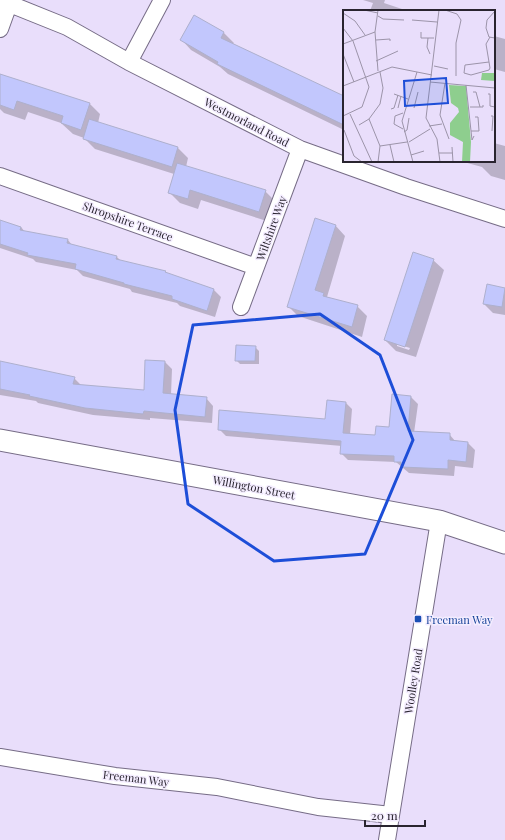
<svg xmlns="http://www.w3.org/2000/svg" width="505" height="840" font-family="'Playfair Display',serif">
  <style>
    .shadow { fill: #0003; fill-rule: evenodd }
    .building { fill: #c2c7fd; stroke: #aeb0cd }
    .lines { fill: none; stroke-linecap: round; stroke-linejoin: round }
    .minor-casing { stroke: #766c86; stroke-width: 18 }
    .tertiary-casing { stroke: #766c86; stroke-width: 23 }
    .minor { stroke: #fff; stroke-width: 16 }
    .tertiary { stroke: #fff; stroke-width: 21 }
    .marked { fill: none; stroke: #1d4ed8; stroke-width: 3; stroke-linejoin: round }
    .transit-dot { fill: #1a4fb4; stroke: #f4edff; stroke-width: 1.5 }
    .labels { text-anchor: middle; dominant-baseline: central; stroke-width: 3; stroke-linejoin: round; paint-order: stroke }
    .street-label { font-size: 11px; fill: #29242f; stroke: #f4edff }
    .transit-label { font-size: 11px; fill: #164399; stroke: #f4edff; text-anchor: start }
    .inset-road { fill: none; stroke: #9c94a9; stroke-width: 1 }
    .view { fill: #1d4ed8; fill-opacity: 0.15; stroke: #1d4ed8; stroke-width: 2 }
    .inset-edge { fill: none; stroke: #29242f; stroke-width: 2 }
  </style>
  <rect width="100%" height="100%" fill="#e9defb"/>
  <!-- shadow -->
  <path class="shadow" d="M363,0H385L384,3L408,11H370L373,3Z
    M194,16L224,33L234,43L233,44L344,98V130L228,74L220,67L191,50L181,39Z
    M494,36L505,39V72L494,69Z
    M0,82L89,103L100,114L98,123L177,147L188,158L186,167L265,191L276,202L270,222L201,200L198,209L180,203L169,192L174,174L95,149L84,138L73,134L61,123L28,112L25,120L4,113L0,109Z
    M494,143L505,146V180L491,176L482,167L460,161H494Z
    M0,221L21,227L25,232L68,240L72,245L117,257L121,261L214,290L221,297L215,317L180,306L177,303L132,292L130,289L83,276L77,270L36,262L33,259L0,248Z
    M335,225L345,236L327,297L329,299L357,306L367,316L362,337L298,316L288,306Z
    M433,260L444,270L416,357L396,351L385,340ZM397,344L410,348L409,350L397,346Z
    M488,286L505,289V315L493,313L484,304Z
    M255,347L259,351V364H240L236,360Z
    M0,362L74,378L81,385L145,391L165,362L172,369L171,395L206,398L213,406L212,423L150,418V420L93,415L38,403L36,401L0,395Z
    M393,395L411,397L418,404L414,433L449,434L456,442L468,443L475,450L473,468L455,466L454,476L409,473L396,462L348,460L341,453L342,446L226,436L219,429L326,420L346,403L352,409L350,435L376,436L389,428Z"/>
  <!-- building -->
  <path class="building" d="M194,15L224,32L221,38L344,96V125L217,64L218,62L180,40Z
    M0,74L90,103L81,130L61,123L63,116L17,101L14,110L0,105Z
    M89,119L178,147L172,167L83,139Z
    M177,163L266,190L259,212L190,190L188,199L168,193Z
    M315,218L336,225L315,290L324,293L323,296L358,305L352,327L287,307Z
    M0,220L21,227L20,230L68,239L67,243L117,256L116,259L166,271L165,272L214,289L207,311L172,299V296L124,284V283L75,269L76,264L27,255L28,253L0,244Z
    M413,252L434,259L405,347L384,340Z
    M487,284L505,288L502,307L483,304Z
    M236,345L256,346L255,361H235Z
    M145,360L165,361L163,393L207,397L205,417L144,411L143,414L85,408L29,396L30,395L0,389V361L75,377L73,384L144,390Z
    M392,394L411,396L408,431L450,433V440L468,442L466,462L448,460V469L401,467V462H394V456L340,454L341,441L218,430L219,410L325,419L327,400L346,402L343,433L375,435L376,426L389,427Z"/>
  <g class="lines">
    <!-- minor casing -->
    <g class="minor-casing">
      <path id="minor" d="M0,0L67,27L129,62L300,149L406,187L505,219
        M0,29L9,4
        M129,62L162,0
        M0,176L256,267
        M241,307L300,149
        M0,757L115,776L217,787L318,807L391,815
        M387,840L439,521"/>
    </g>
    <!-- tertiary casing -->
    <g class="tertiary-casing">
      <path id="tertiary" d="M0,440L439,521L505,543"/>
    </g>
    <!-- minor -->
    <use href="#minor" class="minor"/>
    <!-- tertiary -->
    <use href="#tertiary" class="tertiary"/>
  </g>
  <!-- marked area -->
  <path class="marked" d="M320,314L380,355L413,440L365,554L274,561L188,504L175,410L193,325Z"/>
  <!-- markers -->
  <rect class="transit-dot" x="414" y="615" width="8" height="8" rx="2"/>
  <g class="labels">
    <!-- street labels -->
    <g class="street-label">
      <text transform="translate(247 122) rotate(27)">Westmorland Road</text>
      <text transform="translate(128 221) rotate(20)">Shropshire Terrace</text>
      <text transform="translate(271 228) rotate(-70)">Wiltshire Way</text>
      <text transform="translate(254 487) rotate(11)">Willington Street</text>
      <text transform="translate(413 681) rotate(-81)">Woolley Road</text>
      <text transform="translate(136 778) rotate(7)">Freeman Way</text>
    </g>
    <!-- transit labels -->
    <g class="transit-label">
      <text x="426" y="619">Freeman Way</text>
    </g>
  </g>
  <!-- overview -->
  <g transform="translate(343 10)">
    <rect width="152" height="152" fill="#e9defb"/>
    <path d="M139,63H152V71L138,70ZM106,75L123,76L128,132L127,152H119L120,132L107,125V113L116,102L115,98L108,93Z" fill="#8ece8e"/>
    <path class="inset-road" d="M21,0L35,3M35,0L32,22L35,61M96,0L83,108L94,129L97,152M102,0L114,4L118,10L113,33V66M152,1L144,10L143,18L146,27L152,28M0,3L12,11L22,25M35,6L40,9L61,10M69,10L94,12M0,18L10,31L26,77L19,97L0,106M78,22V28H91M85,28L84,37L87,44M33,30L47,29V31M0,34L32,22M0,44L11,72M33,51L55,41M146,52L122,55L121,63L128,65L146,60L147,58L143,34L147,27M91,56L105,59M87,72L152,78M102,73L97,105L106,129M123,75L129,130L131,126M0,76L49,57L89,65M130,82H133L137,97M51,84L65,89M145,84H147V96L152,97M127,97H140V95M55,98L58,86M71,98L75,82M48,99L51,98L55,85M60,103L52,106L51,114L60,119M7,104L29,152M148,106H150L149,121M26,109L37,136L35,152M16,115L26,109L37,94L40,78L37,62M86,116L99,114M1,120L11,146L19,152M128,121H136L135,107H132M61,122L64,120L66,108M66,132L87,119M47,135L51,152M37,136L64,132M109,137L110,152M96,143H110M68,145L81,141M70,152L59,111L74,62"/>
    <path class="view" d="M103,68L105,93L62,96L61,71Z"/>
    <rect width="152" height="152" class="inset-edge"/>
  </g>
  <!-- scale -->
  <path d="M365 820v6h60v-6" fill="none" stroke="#29242f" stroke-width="2"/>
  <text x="371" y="820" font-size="12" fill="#29242f" stroke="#f4edff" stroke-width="3" paint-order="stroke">20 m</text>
</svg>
